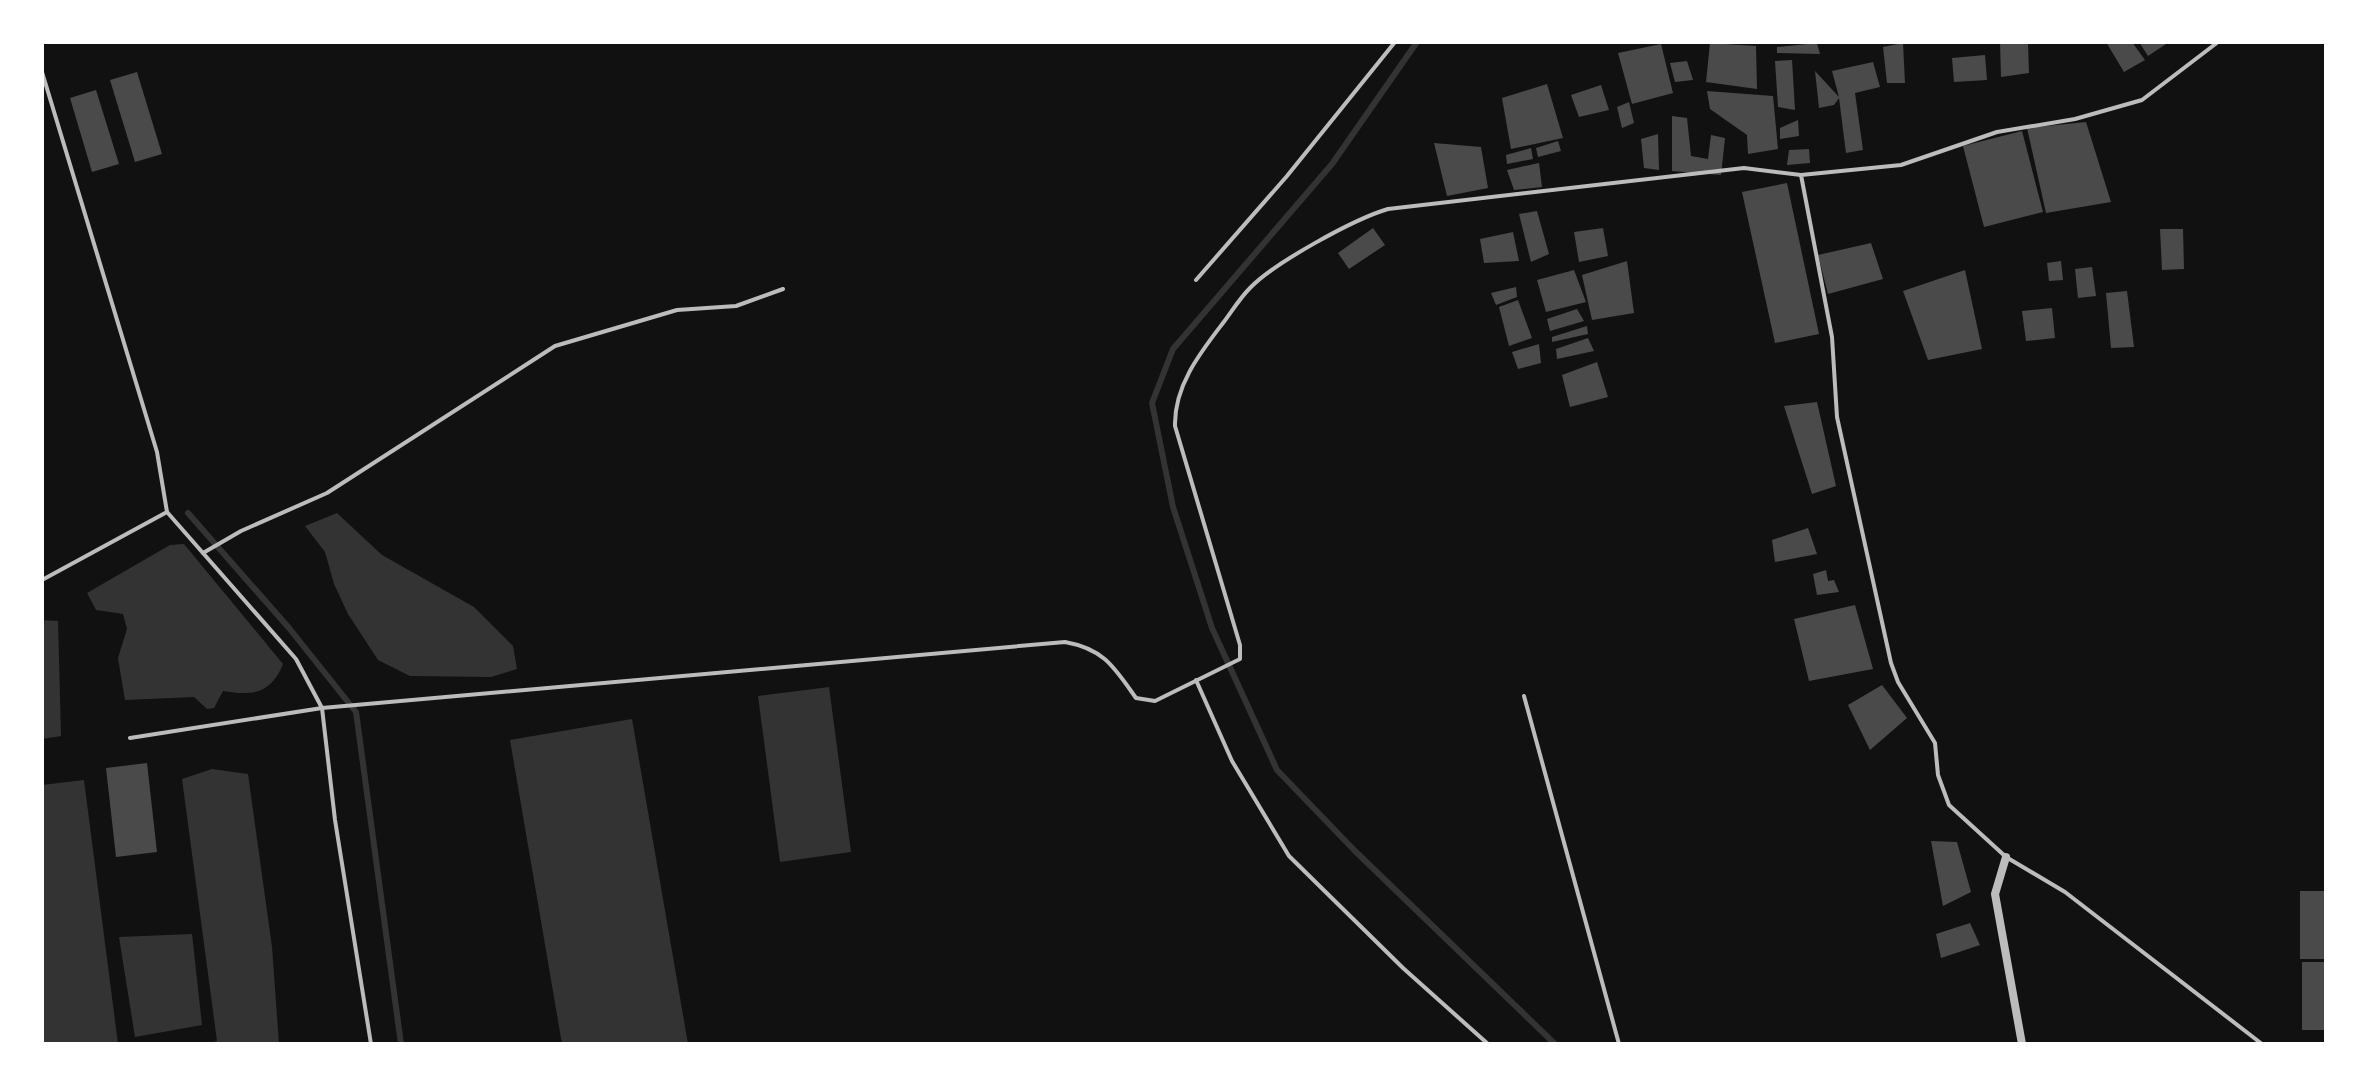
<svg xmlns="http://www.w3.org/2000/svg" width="2368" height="1086" font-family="'Fira Sans',sans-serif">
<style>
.water{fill:#333}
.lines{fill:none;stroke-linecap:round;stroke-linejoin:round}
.stream{stroke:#333;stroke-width:6}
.building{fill:#4a4a4a}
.service{stroke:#bcbcbc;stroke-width:4}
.minor{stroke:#bcbcbc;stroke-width:8}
</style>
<rect width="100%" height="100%" fill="#111"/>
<g class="water">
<polygon points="337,513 382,555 474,607 513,646 517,669 491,677 410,676 378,660 348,614 334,584 325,552 305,526"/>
<path d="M184,544L283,664C271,694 252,696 223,691L214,708L207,709L194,697L125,700L118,658L127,629L123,614L96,610L87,593L170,545Z"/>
<polygon points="42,620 58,621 61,736 42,739"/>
<polygon points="829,687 851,852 780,862 758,696"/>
<polygon points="632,719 688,1044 562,1044 510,740"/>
<polygon points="212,769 248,774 272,947 279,1044 205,1044 217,1041 182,779"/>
<polygon points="84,780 118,1044 44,1044 42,785"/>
<polygon points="192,934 202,1025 135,1037 119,937"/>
</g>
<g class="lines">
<g class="stream">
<polyline points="1417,42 1332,164 1173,349 1152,403 1173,507 1212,628 1277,770 1355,851 1555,1044"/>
<polyline points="188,513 289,628 356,712 401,1044"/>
</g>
</g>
<g class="building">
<polygon points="2000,42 2028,42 2029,73 2001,77"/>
<polygon points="2106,42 2132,42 2145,60 2124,72"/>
<polygon points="2139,42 2164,42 2166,44 2148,56"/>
<polygon points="1710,43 1756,46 1757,89 1706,82"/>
<polygon points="1817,43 1820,54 1777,53 1777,47"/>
<polygon points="1903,43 1905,83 1887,83 1883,47"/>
<polygon points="1661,44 1673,93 1632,104 1618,53"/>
<polygon points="1985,55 1987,80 1954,82 1952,58"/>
<polygon points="1792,60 1795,110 1778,107 1775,61"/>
<polygon points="1687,61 1693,80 1675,82 1670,63"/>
<polygon points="1873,62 1880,87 1855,93 1863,150 1846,153 1839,98 1834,105 1819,108 1815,71 1839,97 1832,71"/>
<polygon points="137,72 162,154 135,162 110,80"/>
<polygon points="1547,84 1563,138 1511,149 1502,98"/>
<polygon points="1601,85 1609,110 1579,117 1571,95"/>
<polygon points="96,90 119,164 92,172 70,98"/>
<polygon points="1707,91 1773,96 1778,149 1748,154 1747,135 1710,109"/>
<polygon points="1629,102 1634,123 1622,128 1617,107"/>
<polygon points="1672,116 1687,118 1691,156 1708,159 1711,135 1725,138 1721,175 1672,171"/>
<polygon points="1798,120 1799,136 1780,139 1780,128"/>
<polygon points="2086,122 2111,202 2046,213 2027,128"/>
<polygon points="2022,131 2043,212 1984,227 1963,146"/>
<polygon points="1658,134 1659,170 1644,168 1641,139"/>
<polygon points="1558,141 1561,151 1538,157 1536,148"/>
<polygon points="1434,143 1481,147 1488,188 1447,196"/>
<polygon points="1531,148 1533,159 1507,164 1506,155"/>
<polygon points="1809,149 1810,163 1787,165 1789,150"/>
<polygon points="1539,163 1542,187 1514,190 1507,170"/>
<polygon points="1787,183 1819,334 1775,343 1742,192"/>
<polygon points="1537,211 1549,254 1531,262 1519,214"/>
<polygon points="1373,228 1385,245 1349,269 1338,253"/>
<polygon points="1603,228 1608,256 1579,262 1574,232"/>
<polygon points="2160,229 2183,229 2184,269 2162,270"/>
<polygon points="1513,232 1519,261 1484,263 1480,239"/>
<polygon points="1871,243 1883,279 1828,294 1818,255"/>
<polygon points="1627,261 1634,313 1592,320 1582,275"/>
<polygon points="2061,261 2063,280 2049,281 2047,263"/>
<polygon points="2092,267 2096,296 2078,298 2075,269"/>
<polygon points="1574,270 1586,302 1546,312 1537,280"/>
<polygon points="1965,270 1982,349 1928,360 1903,291"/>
<polygon points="1516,287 1517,297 1496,305 1491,293"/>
<polygon points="2127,291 2134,347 2111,348 2106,293"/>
<polygon points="1518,300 1532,338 1509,346 1499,307"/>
<polygon points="2052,308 2055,338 2026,341 2022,311"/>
<polygon points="1577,309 1584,321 1550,331 1547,319"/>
<polygon points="1587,326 1588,334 1552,342 1552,337"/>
<polygon points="1588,338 1594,351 1557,359 1556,349"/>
<polygon points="1539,344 1541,363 1518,369 1512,352"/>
<polygon points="1597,362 1608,397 1570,407 1562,375"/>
<polygon points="1817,402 1836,486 1812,494 1784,406"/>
<polygon points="1808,528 1817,554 1775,562 1772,540"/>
<polygon points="1826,570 1828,581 1834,580 1839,592 1817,595 1813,574"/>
<polygon points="1855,605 1873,669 1809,681 1794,619"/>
<polygon points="1882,685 1907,718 1870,750 1848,705"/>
<polygon points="147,763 157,852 116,857 106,768"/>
<polygon points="1931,841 1957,842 1971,892 1943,906"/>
<rect x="2300" y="891" width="26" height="68"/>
<polygon points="1970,923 1980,945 1941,958 1936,934"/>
<rect x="2302" y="962" width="24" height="68"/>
</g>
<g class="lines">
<g class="service">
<polyline points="2218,42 2142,100 2075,119 1997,132 1901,165 1801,175 1832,337 1837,417 1891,663 1898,682 1935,743 1938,775 1949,805 2006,857 2065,892 2262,1044"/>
<polyline points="42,72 157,452 167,512 296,659 322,708 335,820 371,1044"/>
<polyline points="1196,280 1287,176 1395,42"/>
<polyline points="203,553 241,531 327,493 555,346 677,310 736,306 783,289"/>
<polyline points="42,580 167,512"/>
<polyline points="1196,680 1232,761 1289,856 1403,968 1488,1044"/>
<polyline points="1524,696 1619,1044"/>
<path d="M130,738L322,708L1065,642C1104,649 1114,667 1136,698L1155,701L1240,659V645L1175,426C1174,386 1200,353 1223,323C1232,311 1240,298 1250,288C1274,263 1354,219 1388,209L1744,168L1801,175"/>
</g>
<polyline class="minor" points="2006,857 1995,894 2022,1044"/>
</g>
<rect width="2368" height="1086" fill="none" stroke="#ffffff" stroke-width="88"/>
</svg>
